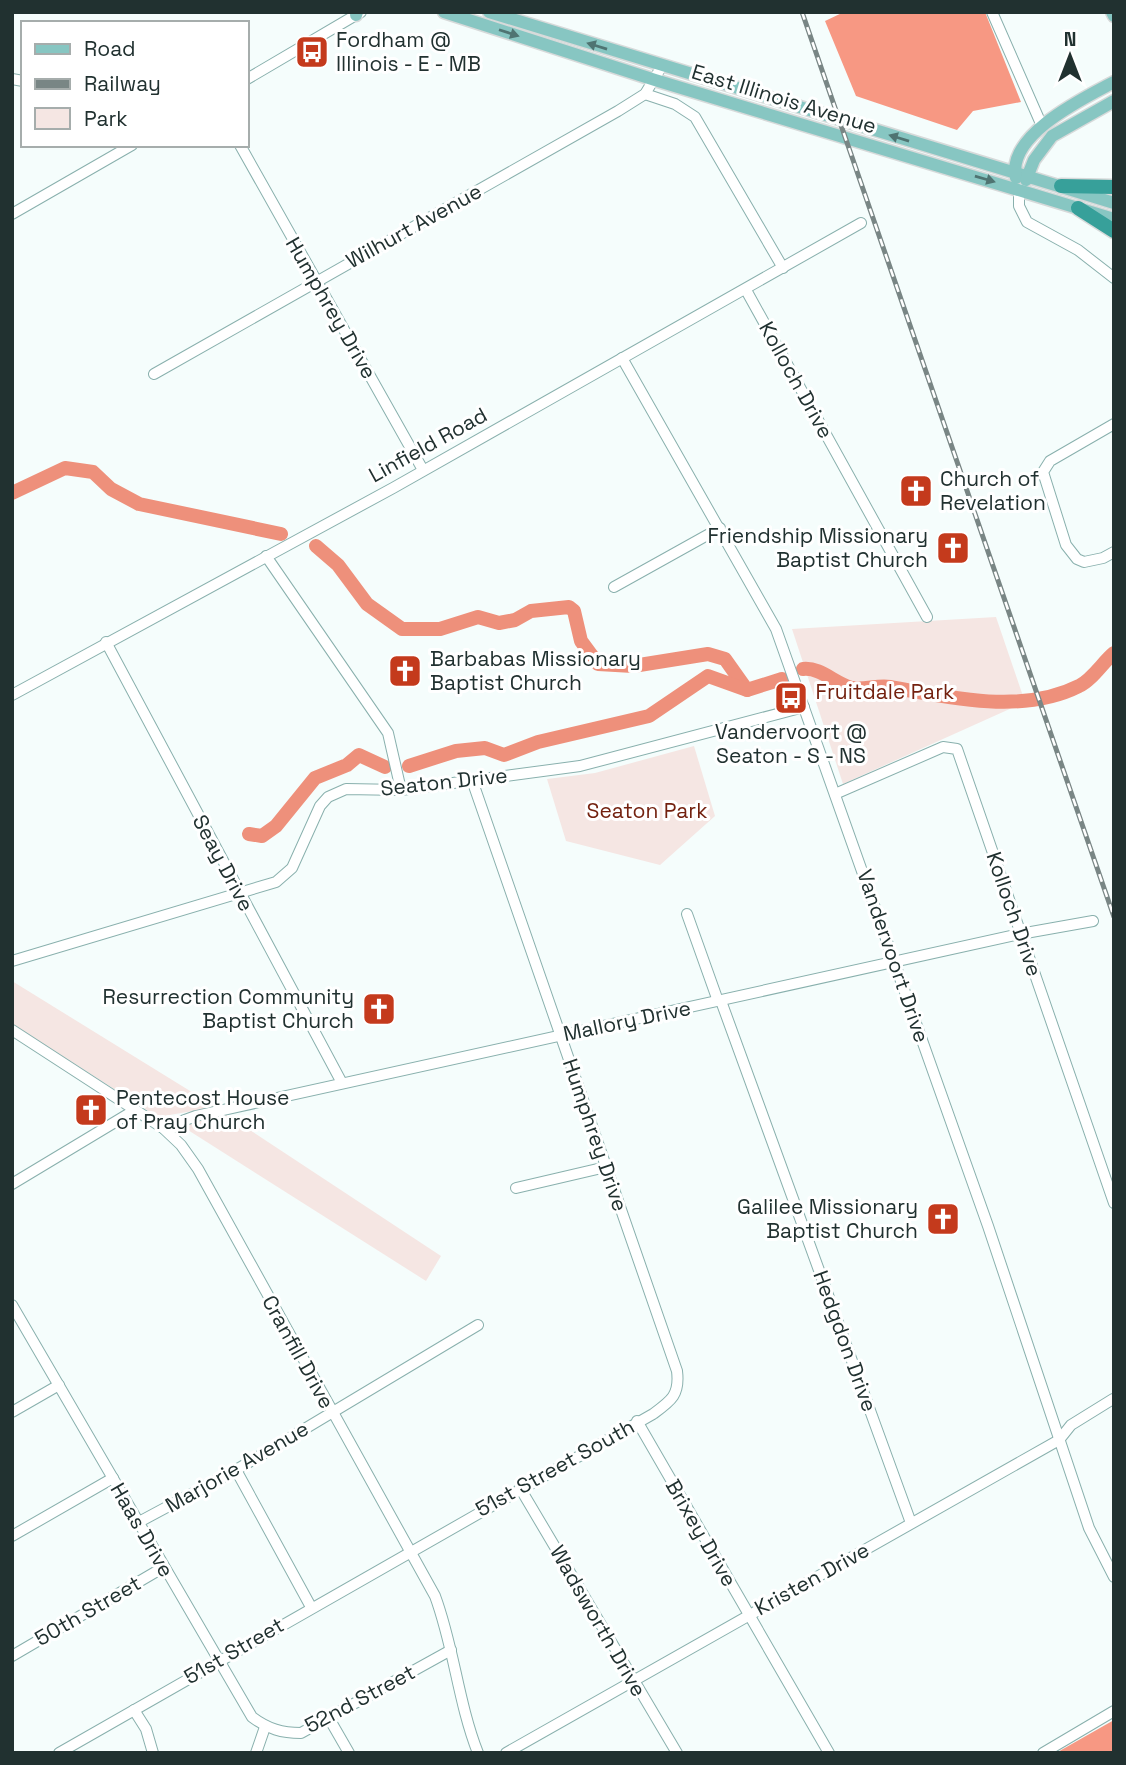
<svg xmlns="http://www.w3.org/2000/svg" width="1126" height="1765" font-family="'Space Grotesk',sans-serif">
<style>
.green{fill:#f5e6e3}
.forest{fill:#f79883}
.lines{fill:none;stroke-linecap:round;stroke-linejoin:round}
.river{stroke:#ee907b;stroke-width:14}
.minor-casing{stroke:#89b0ad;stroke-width:12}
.major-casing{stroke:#d7dada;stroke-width:15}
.highway-casing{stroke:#d7dada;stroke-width:17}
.minor{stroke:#fff;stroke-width:10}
.major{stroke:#87c6c2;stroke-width:12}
.highway{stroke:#37a09a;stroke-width:14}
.rail-casing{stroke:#798685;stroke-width:5}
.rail{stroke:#fff;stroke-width:2.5;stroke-dasharray:8;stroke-linecap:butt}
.oneway{fill:#4f7472}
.labels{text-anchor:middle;stroke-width:6;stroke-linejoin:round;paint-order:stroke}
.poi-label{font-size:21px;fill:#213130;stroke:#fff;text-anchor:start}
.street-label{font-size:21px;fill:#213130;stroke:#fff}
.park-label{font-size:21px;fill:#73210f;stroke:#fff}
</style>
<rect width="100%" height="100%" fill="#f5fdfc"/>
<g class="green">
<polygon points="996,617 1025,702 843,784 792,629"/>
<polygon points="694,746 715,816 660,865 566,841 547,779 595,773"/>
<polygon points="12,981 216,1107 158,1117 12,1024"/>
<polygon points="224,1113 441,1256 426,1281 180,1125"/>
</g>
<g class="forest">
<polygon points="844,12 985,12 1021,102 973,111 957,130 856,96 825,21"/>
<polygon points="1114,1720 1114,1753 1056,1753"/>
</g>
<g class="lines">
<g class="river">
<polyline points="12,493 65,468 93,472 111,489 139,504 281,534"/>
<polyline points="316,546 338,565 367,604 402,629 440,629 478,617 499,623 515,620 531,611 569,607 574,611 581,641 598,664 633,666 708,654 725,659 747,690 782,679"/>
<path d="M803,669C821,667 835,684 852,688C864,690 878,685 890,687C949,697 1022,715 1079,686C1092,680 1103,662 1114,653"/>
<polyline points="409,766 456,751 485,748 504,755 538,742 649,716 708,676 747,690"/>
<polyline points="249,834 262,836 276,826 315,778 347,765 359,755 385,767"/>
</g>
<defs>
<g id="minor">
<polyline points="992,12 1042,126"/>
<polyline points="12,79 23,81"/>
<polyline points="247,79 361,12"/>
<polyline points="645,94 675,104 695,117 783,268"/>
<polyline points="240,145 423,470"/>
<polyline points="1019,189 1019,206 1027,222 1078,250 1114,278"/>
<polyline points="12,214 132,145"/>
<polyline points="746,290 927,617"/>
<polyline points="622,358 776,629 988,1226 1089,1528 1114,1577"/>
<polyline points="154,374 618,111 645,94 662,66"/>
<polyline points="1114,424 1050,461 1043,472 1066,545 1077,559 1084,562 1103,558 1114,552"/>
<polyline points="266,556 388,733 401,790"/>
<polyline points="614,587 720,528"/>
<polyline points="106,642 342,1083"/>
<polyline points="12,695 393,488 861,223"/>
<polyline points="835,794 943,747 957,749 1114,1203"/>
<polyline points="687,914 718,1001"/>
<polyline points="12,961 276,882 292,868 320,806 328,797 346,789 401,790 580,766 804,707"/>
<polyline points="721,1001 911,1523"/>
<path d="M12,1030L163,1128L181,1145L198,1169L435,1596C454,1647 458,1702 478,1753"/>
<polyline points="163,1128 196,1116 1020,934 1093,921"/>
<polyline points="12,1184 135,1110"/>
<polyline points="516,1188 606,1167"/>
<path d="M12,1305L252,1717C268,1729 282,1733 301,1733L451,1650"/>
<polyline points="12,1412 59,1385"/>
<polyline points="637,1421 829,1753"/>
<polyline points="236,1470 311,1607"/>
<polyline points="520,1488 677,1753"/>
<polyline points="139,1522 236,1470 478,1325"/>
<polyline points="12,1536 113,1478"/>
<polyline points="12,1656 164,1567"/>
<polyline points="134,1710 146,1729 153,1753"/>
<polyline points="330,1720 349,1753"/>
<path d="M59,1753L653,1414C671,1401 680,1395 677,1371L472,780"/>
<polyline points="256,1753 265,1727"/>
<polyline points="506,1753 1059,1440 1071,1425 1113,1399"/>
<polyline points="1043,1753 1114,1711"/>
</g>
<g id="major">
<polyline points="444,12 655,80 1114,219"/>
<polyline points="489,12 1114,203"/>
<polyline points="1112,12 1114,16"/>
<polyline points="356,15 357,12"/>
<path d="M1016,178C1006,135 1084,98 1114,82"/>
<polyline points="1026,180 1034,160 1052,136 1114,101"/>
</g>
<g id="highway">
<polyline points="1061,186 1114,187"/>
<polyline points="1078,208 1114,231"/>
</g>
</defs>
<use href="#minor" class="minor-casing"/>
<use href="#major" class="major-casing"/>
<use href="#highway" class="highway-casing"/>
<use href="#minor" class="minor"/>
<use href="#major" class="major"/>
<use href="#highway" class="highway"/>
<defs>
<polyline id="rail" points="802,12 1114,917"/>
</defs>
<use href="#rail" class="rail-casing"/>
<use href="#rail" class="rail"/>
</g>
<defs><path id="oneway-solid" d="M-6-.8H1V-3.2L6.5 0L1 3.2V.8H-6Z" transform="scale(1.75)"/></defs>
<g class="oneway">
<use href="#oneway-solid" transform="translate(509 33) rotate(18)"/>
<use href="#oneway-solid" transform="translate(597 46) rotate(-163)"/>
<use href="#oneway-solid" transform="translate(899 138) rotate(-163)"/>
<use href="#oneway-solid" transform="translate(985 179) rotate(16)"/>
</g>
<defs>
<symbol id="bus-square" viewBox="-11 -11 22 22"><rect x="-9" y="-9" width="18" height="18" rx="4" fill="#c43a1c" stroke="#fff"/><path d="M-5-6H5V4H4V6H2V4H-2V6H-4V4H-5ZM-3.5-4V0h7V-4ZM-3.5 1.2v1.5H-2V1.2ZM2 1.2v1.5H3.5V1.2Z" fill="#fff"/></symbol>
<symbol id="church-square" viewBox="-11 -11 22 22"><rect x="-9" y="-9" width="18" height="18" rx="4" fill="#c43a1c" stroke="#fff"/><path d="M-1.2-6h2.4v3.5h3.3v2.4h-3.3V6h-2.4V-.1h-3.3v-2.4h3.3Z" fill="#fff"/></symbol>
</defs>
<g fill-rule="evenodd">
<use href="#bus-square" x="293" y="33" width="38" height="38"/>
<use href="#church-square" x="897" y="472" width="38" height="38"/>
<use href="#church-square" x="934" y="529" width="38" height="38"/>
<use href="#church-square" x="386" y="652" width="38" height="38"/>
<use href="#bus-square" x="772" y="679" width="38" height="38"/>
<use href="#church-square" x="360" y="990" width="38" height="38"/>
<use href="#church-square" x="72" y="1091" width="38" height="38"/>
<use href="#church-square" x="924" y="1200" width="38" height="38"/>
</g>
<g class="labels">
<g class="poi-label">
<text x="336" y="47">Fordham @<tspan x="336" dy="24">Illinois - E - MB</tspan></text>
<text x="940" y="486">Church of<tspan x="940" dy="24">Revelation</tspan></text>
<text x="928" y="543" text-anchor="end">Friendship Missionary<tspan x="928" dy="24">Baptist Church</tspan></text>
<text x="430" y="666">Barbabas Missionary<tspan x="430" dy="24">Baptist Church</tspan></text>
<text x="791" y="739" text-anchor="middle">Vandervoort @<tspan x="791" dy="24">Seaton - S - NS</tspan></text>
<text x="354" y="1004" text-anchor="end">Resurrection Community<tspan x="354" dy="24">Baptist Church</tspan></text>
<text x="116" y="1105">Pentecost House<tspan x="116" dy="24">of Pray Church</tspan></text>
<text x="918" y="1214" text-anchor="end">Galilee Missionary<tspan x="918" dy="24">Baptist Church</tspan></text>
</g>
<g class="street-label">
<text transform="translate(784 99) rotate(17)" y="7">East Illinois Avenue</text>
<text transform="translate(414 226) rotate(-29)" y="7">Wilhurt Avenue</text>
<text transform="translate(331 308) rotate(60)" y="7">Humphrey Drive</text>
<text transform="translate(796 380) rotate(61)" y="7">Kolloch Drive</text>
<text transform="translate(428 445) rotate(-29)" y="7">Linfield Road</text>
<text transform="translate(444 782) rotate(-6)" y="7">Seaton Drive</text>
<text transform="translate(223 863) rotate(62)" y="7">Seay Drive</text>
<text transform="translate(1014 914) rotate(71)" y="7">Kolloch Drive</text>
<text transform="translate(893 956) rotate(71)" y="7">Vandervoort Drive</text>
<text transform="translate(627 1021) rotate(-12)" y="7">Mallory Drive</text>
<text transform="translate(595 1135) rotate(71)" y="7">Humphrey Drive</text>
<text transform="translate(845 1341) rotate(70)" y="7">Hedgdon Drive</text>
<text transform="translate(298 1352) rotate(61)" y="7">Cranfill Drive</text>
<text transform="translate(237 1467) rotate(-30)" y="7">Marjorie Avenue</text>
<text transform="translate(555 1468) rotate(-29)" y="7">51st Street South</text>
<text transform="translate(142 1530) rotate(60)" y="7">Haas Drive</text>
<text transform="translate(701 1533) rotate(60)" y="7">Brixey Drive</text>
<text transform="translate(812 1579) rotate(-29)" y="7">Kristen Drive</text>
<text transform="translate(88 1611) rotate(-30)" y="7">50th Street</text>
<text transform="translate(598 1621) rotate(60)" y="7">Wadsworth Drive</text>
<text transform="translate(234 1651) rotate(-30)" y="7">51st Street</text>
<text transform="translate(360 1699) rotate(-28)" y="7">52nd Street</text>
</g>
<g class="park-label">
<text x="885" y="699">Fruitdale Park</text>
<text x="647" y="818">Seaton Park</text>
</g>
</g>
<rect width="1126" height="1765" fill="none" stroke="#213130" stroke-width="28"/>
<rect x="21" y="21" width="228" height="126" fill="#ffffff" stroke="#a6adac" stroke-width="2"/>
<rect x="35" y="44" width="35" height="10" fill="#87c6c2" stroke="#a6adac" stroke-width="2"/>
<text x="84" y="56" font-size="21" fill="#213130">Road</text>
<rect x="35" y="79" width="35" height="10" fill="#798685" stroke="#a6adac" stroke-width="2"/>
<text x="84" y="91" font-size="21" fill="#213130">Railway</text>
<rect x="35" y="108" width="35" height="21" fill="#f5e6e3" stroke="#a6adac" stroke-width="2"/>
<text x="84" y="126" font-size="21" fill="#213130">Park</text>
<g transform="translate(1070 56)" stroke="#ffffff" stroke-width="5" paint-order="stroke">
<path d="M0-5L12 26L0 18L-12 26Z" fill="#213130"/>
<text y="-10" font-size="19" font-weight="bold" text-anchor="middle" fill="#213130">N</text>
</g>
</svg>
